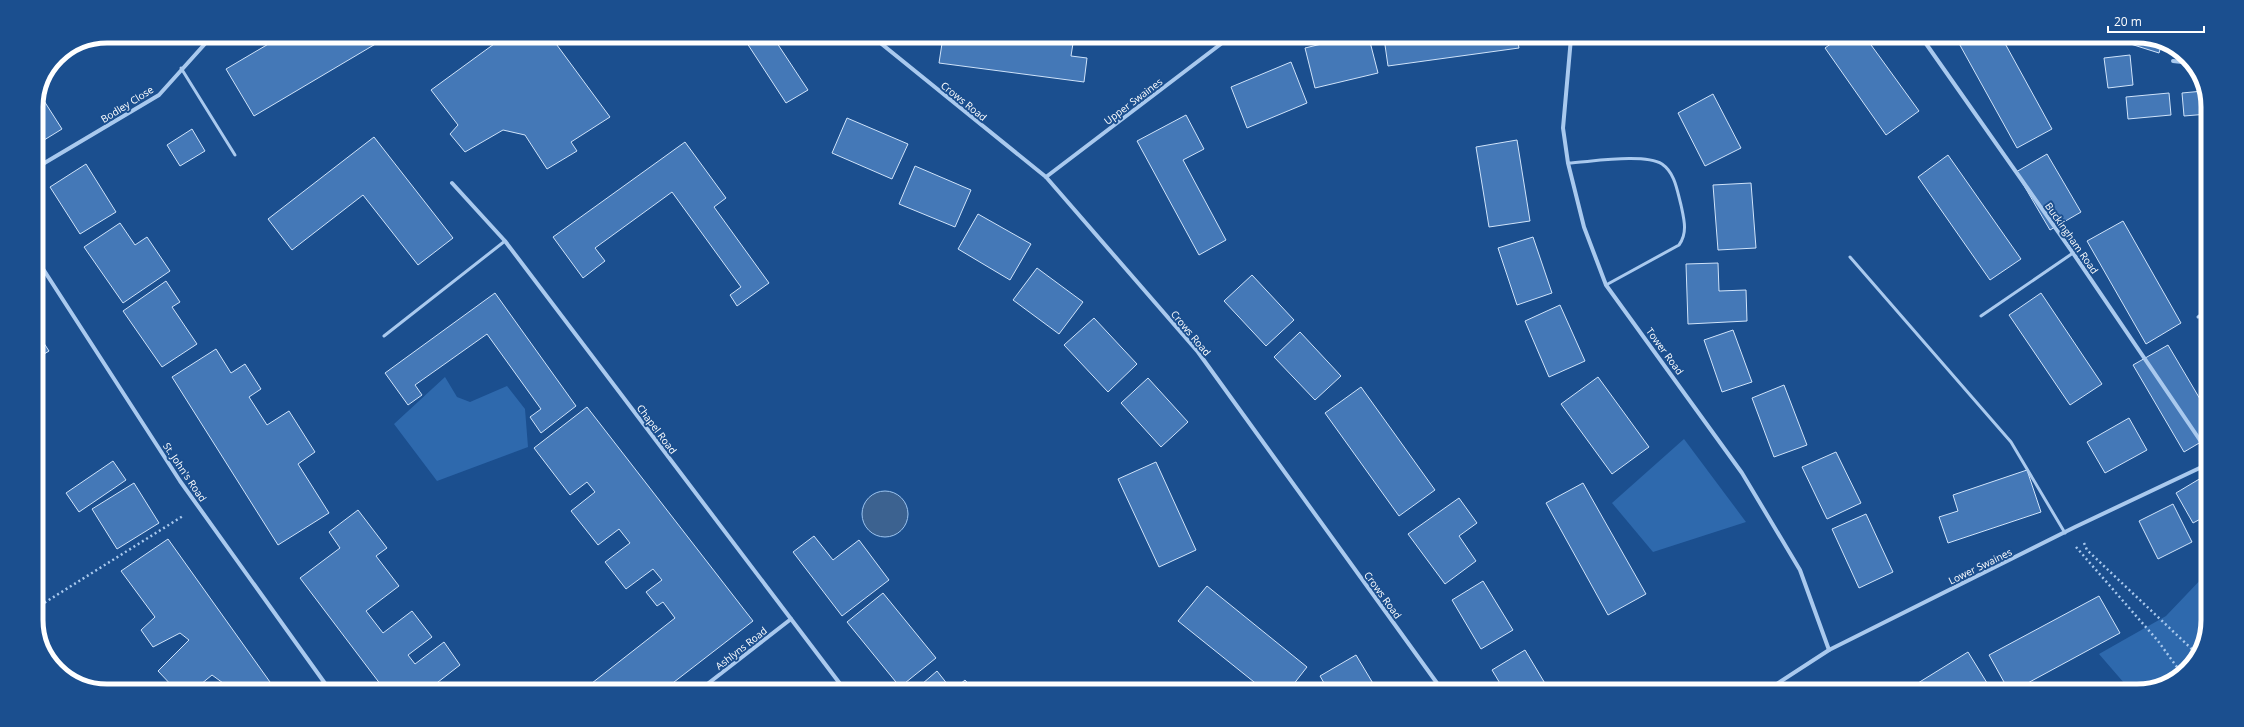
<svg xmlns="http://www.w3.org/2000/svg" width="2244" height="727" font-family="'Open Sans',sans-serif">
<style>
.green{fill:#2e69ad}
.water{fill:#3c6290;stroke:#9cc4f0}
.building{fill:#4478b7;stroke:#cfe3fa}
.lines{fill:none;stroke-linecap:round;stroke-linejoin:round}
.path{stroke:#a9c9ee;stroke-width:2.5;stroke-dasharray:2 3;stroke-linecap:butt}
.service{stroke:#a9c9ee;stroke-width:3}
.minor{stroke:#a9c9ee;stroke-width:4}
.labels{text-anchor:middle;stroke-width:4;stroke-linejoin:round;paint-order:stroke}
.street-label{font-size:10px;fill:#fff;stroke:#1b4f8f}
.rim{fill:none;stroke:#fff;stroke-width:5}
</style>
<rect width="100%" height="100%" fill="#1b4f8f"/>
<g class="green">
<polygon points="445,377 457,397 470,402 507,386 525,409 528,447 437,481 394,424"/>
<polygon points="1684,439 1746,522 1653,552 1612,503"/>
<polygon points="2206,574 2206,639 2180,676 2137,691 2131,691 2099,654 2166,616"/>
</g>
<circle class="water" cx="885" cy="514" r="23"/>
<g class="building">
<polygon points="282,36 389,36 254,116 226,69"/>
<polygon points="505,36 551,37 610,117 571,142 577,151 547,169 525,135 503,130 465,152 450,134 458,125 431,90"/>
<polygon points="743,37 773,37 808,90 786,103"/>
<polygon points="943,37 1074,37 1071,56 1087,58 1084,82 939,63"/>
<polygon points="1346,38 1369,38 1378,73 1315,88 1305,48"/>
<polygon points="1384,38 1517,38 1519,48 1388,66"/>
<polygon points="1839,38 1866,38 1919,111 1886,135 1825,48"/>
<polygon points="1956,38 2002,38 2052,129 2017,148"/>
<polygon points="2122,38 2156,38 2162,43 2159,53 2121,41"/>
<polygon points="2130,55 2133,85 2108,88 2104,58"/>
<polygon points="1291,62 1307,103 1247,128 1231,87"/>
<polygon points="2203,91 2208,102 2208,114 2184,116 2182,93"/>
<polygon points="39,93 62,129 36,145 36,107"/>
<polygon points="2169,93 2171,115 2128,119 2126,97"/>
<polygon points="1713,94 1741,148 1705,166 1678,113"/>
<polygon points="1186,115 1204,149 1183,160 1226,240 1199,255 1137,141"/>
<polygon points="847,118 908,144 892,179 832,153"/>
<polygon points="192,129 205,151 180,166 167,145"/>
<polygon points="374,137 453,238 418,265 363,195 292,250 268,219"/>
<polygon points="1517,140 1530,221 1489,227 1476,147"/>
<polygon points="685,142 726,198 714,207 769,283 737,306 730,295 741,287 672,192 595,248 605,261 583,278 553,237"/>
<polygon points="2047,154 2081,212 2050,230 2016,172"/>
<polygon points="1948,155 2021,259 1990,280 1918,177"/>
<polygon points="86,164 116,212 80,234 50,187"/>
<polygon points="915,166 971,190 955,227 899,204"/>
<polygon points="1751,183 1756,248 1718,250 1713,185"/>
<polygon points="978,214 1031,244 1010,280 958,249"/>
<polygon points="2123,221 2181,323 2146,344 2087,241"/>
<polygon points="120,223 135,245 147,237 170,271 123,303 84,247"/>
<polygon points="1533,237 1552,293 1517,305 1498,248"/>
<polygon points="1718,263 1719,291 1746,290 1747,321 1688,324 1686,264"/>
<polygon points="1037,268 1083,302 1059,334 1013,300"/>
<polygon points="1252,275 1294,320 1266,346 1224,301"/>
<polygon points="166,281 180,302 172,307 197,344 162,367 123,311"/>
<polygon points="495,293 576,406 541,433 530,417 541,409 487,334 415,385 422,395 408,405 385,373"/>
<polygon points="2041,293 2102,384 2070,405 2009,315"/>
<polygon points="1560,305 1585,361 1549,377 1525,321"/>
<polygon points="1094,318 1137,364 1108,392 1064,345"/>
<polygon points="1733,330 1752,382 1722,392 1704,340"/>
<polygon points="36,331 49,351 36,359"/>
<polygon points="1300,332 1341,376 1315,400 1274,357"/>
<polygon points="2168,345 2200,399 2207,395 2206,439 2184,452 2133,365"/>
<polygon points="216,349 231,373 245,364 261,389 249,397 267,425 289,411 315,452 298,464 329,513 278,545 172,377"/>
<polygon points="1598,377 1649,447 1612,474 1561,404"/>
<polygon points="1148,378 1188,422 1161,447 1121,403"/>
<polygon points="1784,385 1807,445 1774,457 1752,398"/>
<polygon points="1361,387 1435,490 1399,516 1325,413"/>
<polygon points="587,407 753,621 665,689 596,689 592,683 675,618 663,602 657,606 646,592 662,580 653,569 626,589 605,562 630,543 619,529 598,545 571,511 595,492 587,482 570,495 534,448"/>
<polygon points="2129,418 2147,450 2105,473 2087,442"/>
<polygon points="1836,452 1861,503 1827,519 1802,467"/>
<polygon points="113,461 126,480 79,512 66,493"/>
<polygon points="1156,462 1196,550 1159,567 1118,479"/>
<polygon points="2027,470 2041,512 1948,543 1939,517 1958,511 1953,495"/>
<polygon points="2206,475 2206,516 2193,523 2176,493"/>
<polygon points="134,483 159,523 117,549 92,509"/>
<polygon points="1583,483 1646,594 1608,615 1546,503"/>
<polygon points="1459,498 1477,523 1459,536 1476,561 1445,584 1408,534"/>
<polygon points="2173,504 2192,542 2158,559 2139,521"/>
<polygon points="358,510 387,548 376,556 399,586 366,611 383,633 412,611 432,637 408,655 415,664 444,642 460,665 429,689 384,689 300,578 340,548 329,532"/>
<polygon points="1866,514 1893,572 1859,588 1832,529"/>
<polygon points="814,536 833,560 859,540 889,580 842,616 793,552"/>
<polygon points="168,539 275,689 216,689 223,683 212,675 195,689 175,689 158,671 189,640 180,633 153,647 141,630 155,617 121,571"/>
<polygon points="1483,581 1513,630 1481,649 1452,600"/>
<polygon points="1207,586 1307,667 1289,690 1264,690 1178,621"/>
<polygon points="883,593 936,658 900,687 847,622"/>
<polygon points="2099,596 2120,633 2013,691 2009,691 1989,655"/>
<polygon points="1525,650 1549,690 1504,690 1492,670"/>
<polygon points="1968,652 1992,691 1923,691 1918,683"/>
<polygon points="1356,655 1377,690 1328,690 1320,676"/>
<polygon points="937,671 952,690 915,690"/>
<polygon points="965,680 974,690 953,690"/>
</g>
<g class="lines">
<g class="path">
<polyline points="2084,543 2087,550 2196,653"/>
<polyline points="2076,547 2158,641 2182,674"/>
<polyline points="36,608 183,516"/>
</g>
<g class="service">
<polyline points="181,68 235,155"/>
<path d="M1568,163C1590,162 1644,153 1662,164C1675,173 1677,190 1681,205C1684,219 1688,233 1679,245L1606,285"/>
<polyline points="1850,257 2011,442 2065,533"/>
<polyline points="1981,316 2073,253"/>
<polyline points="2198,317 2207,310"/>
<polyline points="384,336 505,241"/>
</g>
<g class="minor">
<polyline points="873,37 1046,177 1198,352 1442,690"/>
<polyline points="1571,38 1563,128 1568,163 1584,227 1606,285 1742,473 1800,570 1829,650"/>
<polyline points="1922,38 2073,253 2206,449"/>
<polyline points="2173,61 2191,63"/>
<polyline points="36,168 159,95 212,36"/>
<polyline points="1046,177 1230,37"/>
<polyline points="452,183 505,241 844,689"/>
<polyline points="36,258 180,481 329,689"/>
<polyline points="701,689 791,619"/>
<polyline points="1766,691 1829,650 2075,527 2206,465"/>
</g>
</g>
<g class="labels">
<g class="street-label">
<text transform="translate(964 101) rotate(39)" y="4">Crows Road</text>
<text transform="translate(1133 101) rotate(-37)" y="4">Upper Swaines</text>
<text transform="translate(127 104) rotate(-32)" y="4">Bodley Close</text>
<text transform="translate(2072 238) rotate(55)" y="4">Buckingham Road</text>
<text transform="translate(1191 333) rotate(50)" y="4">Crows Road</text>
<text transform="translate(1665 351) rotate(54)" y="4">Tower Road</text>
<text transform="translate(657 429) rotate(53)" y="4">Chapel Road</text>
<text transform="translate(185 472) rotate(56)" y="4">St. John's Road</text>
<text transform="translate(1980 566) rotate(-26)" y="4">Lower Swaines</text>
<text transform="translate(1383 595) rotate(54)" y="4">Crows Road</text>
<text transform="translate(741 648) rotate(-38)" y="4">Ashlyns Road</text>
</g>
</g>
<path d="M0 0H2244V727H0ZM107 43H2137A64 64 0 0 1 2201 107V620A64 64 0 0 1 2137 684H107A64 64 0 0 1 43 620V107A64 64 0 0 1 107 43Z" fill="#1b4f8f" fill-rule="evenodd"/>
<path class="rim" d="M107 43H2137A64 64 0 0 1 2201 107V620A64 64 0 0 1 2137 684H107A64 64 0 0 1 43 620V107A64 64 0 0 1 107 43Z"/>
<path d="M2108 26v6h96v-6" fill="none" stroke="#ffffff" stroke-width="2"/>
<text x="2114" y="26" font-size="12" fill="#ffffff" stroke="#1b4f8f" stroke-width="3" paint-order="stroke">20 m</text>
</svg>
